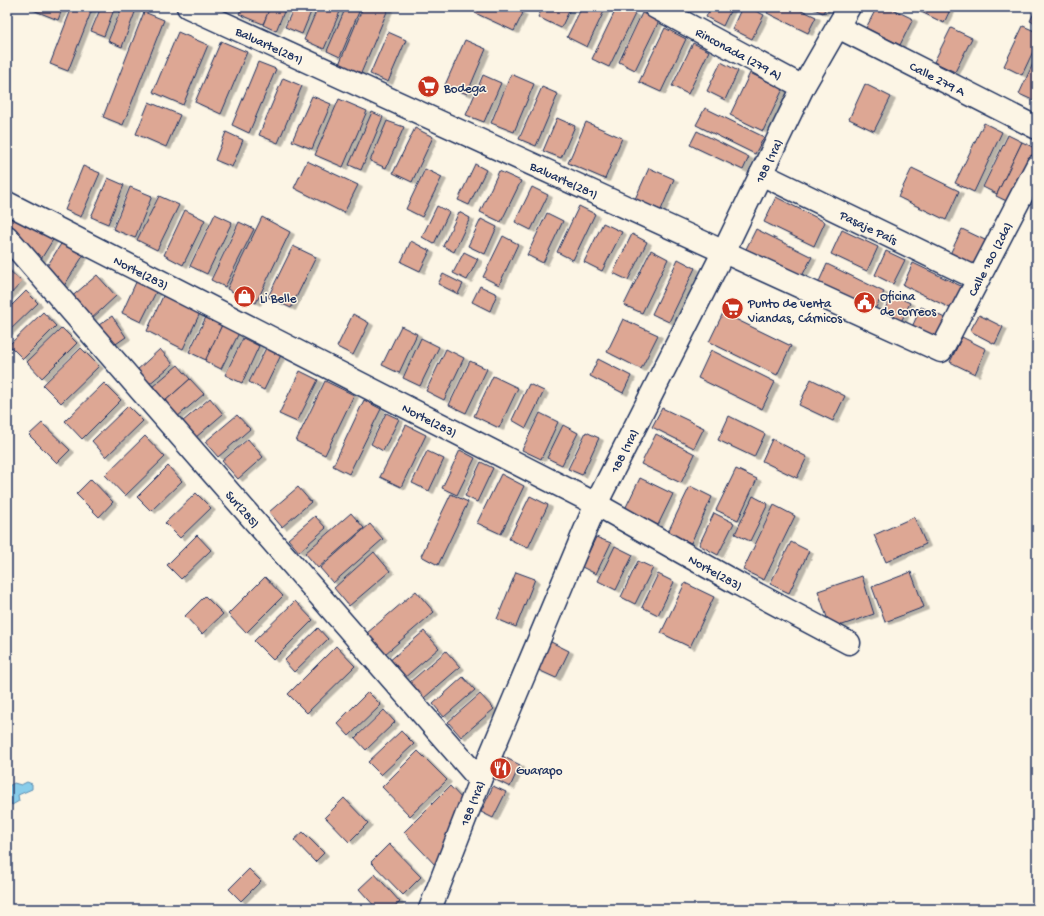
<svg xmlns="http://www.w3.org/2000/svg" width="1044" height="916" font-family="'Gochi Hand',sans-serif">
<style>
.water{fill:#89cdea;stroke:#5d8eb2}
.building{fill:#dda794;stroke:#1b2f5e;filter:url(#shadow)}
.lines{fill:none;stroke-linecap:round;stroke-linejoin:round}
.minor-casing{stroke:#1b2f5e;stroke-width:25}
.minor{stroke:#fcf5e5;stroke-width:22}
.labels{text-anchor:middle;stroke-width:3;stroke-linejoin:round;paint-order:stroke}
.street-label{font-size:13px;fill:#1b2f5e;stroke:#fcf5e5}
.poi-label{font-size:13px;fill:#1b2f5e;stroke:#fcf5e5;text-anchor:start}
</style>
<defs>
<filter id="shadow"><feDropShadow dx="4.5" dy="2.5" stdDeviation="0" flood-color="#0004"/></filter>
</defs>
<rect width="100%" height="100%" fill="#fcf5e5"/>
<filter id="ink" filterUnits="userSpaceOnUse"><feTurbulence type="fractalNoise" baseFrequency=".025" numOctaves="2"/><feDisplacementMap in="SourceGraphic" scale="8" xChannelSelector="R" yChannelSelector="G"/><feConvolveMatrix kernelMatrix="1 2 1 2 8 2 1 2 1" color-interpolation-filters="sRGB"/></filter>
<g filter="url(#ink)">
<polygon class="water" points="27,782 32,784 32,789 18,795 19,801 12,805 7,798 7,787 14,783 21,785"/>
<g class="building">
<polygon points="34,7 63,7 58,20 33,10"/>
<polygon points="72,7 93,7 68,71 50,64"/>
<polygon points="101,7 115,7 104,36 91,31"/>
<polygon points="122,7 137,7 122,47 108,41"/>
<polygon points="242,7 271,7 263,24 239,14"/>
<polygon points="270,7 286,7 276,31 263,25"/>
<polygon points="294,7 313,7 302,34 285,27"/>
<polygon points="318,7 342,7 324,49 304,40"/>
<polygon points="346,7 361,7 340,57 327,51"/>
<polygon points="363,7 389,7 359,78 337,69"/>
<polygon points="478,7 511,7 523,13 514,31 475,13"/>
<polygon points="543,7 571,7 561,28 538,17"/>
<polygon points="582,7 606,7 587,47 567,37"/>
<polygon points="617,7 621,7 635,14 609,67 592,59"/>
<polygon points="711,7 732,7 723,26 706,17"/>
<polygon points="742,7 748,7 764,15 752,39 732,29"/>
<polygon points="770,7 795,7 816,17 808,33 767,13"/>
<polygon points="810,7 826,7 823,13"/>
<polygon points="877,7 888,7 913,19 900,45 866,28"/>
<polygon points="911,7 945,7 950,10 944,23"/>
<polygon points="1037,7 1037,24 1030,21"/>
<polygon points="144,12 164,20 123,125 103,117"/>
<polygon points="642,13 659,21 635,70 619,62"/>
<polygon points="1023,26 1037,32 1037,43 1022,75 1004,66"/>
<polygon points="665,28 686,39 661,92 639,82"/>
<polygon points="951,28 972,38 955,72 934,62"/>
<polygon points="178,32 208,45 183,105 153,92"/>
<polygon points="388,32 406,40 388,82 370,74"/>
<polygon points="465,40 486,49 467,94 445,85"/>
<polygon points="221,41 247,52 221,114 195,102"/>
<polygon points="693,43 709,51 688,94 672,86"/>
<polygon points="1036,57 1037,58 1037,102 1019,94"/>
<polygon points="258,62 276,69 249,133 232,125"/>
<polygon points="721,62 738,71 725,100 707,91"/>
<polygon points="750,73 783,89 763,131 730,115"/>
<polygon points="511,74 534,84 514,132 491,123"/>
<polygon points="483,75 501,83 484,122 466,115"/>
<polygon points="283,78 302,86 278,143 259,135"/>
<polygon points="865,84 891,97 874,131 849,119"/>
<polygon points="542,87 558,94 536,146 519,139"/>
<polygon points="312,96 331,104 312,149 292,141"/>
<polygon points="339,99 367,111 343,167 315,155"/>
<polygon points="149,102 180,115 166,147 136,134"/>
<polygon points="705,108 764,137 755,154 696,125"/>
<polygon points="372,112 383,117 361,170 349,165"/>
<polygon points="557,118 575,126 561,158 543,151"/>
<polygon points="387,121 404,127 386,168 370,161"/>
<polygon points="586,122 622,138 605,179 568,163"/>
<polygon points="984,123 1002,132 974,192 955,183"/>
<polygon points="415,128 433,137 412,182 393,173"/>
<polygon points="697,131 749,157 743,170 690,145"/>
<polygon points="226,132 243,140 232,167 215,160"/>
<polygon points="1008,135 1022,142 997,194 983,187"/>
<polygon points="1022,142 1037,149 1037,153 1013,204 996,196"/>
<polygon points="307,161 358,185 344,213 294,188"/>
<polygon points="475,164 486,170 469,205 458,200"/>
<polygon points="83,166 100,173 81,217 65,210"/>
<polygon points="649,168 674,179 661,210 635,199"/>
<polygon points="912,168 959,191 946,220 898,197"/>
<polygon points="425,169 442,177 422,217 406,209"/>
<polygon points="499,171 521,181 501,222 480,212"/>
<polygon points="108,178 124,185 108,224 91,217"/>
<polygon points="130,187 152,196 135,238 113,229"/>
<polygon points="532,187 548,195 531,230 515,222"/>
<polygon points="159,196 179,205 157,250 137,240"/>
<polygon points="776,197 825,222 814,246 764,222"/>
<polygon points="437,206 449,212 434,244 422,237"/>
<polygon points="579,206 595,214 573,260 557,252"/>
<polygon points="7,210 54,238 38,264 7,228"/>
<polygon points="185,210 205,220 183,265 164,255"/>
<polygon points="459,212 470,218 454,252 443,246"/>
<polygon points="547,213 563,221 543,263 527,255"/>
<polygon points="215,214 232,222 207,274 190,266"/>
<polygon points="262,217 290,232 256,303 227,289"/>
<polygon points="481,219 497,227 485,254 468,246"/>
<polygon points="239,222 254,229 225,287 211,280"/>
<polygon points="603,223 622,232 602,271 584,262"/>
<polygon points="756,229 812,257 802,276 746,249"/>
<polygon points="962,229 987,241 975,266 950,254"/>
<polygon points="842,230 878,247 867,271 831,254"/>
<polygon points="632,234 647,242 628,280 613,273"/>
<polygon points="503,236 518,244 499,285 483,277"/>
<polygon points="64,239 85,253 62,289 46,268"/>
<polygon points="411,241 430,251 420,271 401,262"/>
<polygon points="293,246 316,257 291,308 268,297"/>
<polygon points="651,250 668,259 642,313 624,305"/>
<polygon points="886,251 905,260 893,284 875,275"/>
<polygon points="464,252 478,259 467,280 453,273"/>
<polygon points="678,259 695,268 669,322 652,314"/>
<polygon points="913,263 963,287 952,309 903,285"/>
<polygon points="827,264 884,292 872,315 816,288"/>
<polygon points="7,268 22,282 7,298"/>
<polygon points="443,274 463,284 458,294 438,284"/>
<polygon points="97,275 116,296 89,321 69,299"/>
<polygon points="137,280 157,290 141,322 122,313"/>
<polygon points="480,286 497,294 490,311 472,302"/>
<polygon points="26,291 38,303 7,333 7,310"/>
<polygon points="892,294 910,303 901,322 883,313"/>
<polygon points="163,296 200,313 183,349 147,331"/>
<polygon points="921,307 947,319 937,339 912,327"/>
<polygon points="43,312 56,326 23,359 9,345"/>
<polygon points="723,313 791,346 777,375 709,342"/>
<polygon points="353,314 369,323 353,355 337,347"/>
<polygon points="979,315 1003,327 995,344 970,331"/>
<polygon points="112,316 126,337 110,348 96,327"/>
<polygon points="206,317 222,325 206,360 189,352"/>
<polygon points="623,319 658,335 641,369 607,352"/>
<polygon points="222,325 239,333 221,369 205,361"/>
<polygon points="401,326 417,334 399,373 382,365"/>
<polygon points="62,328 77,343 42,378 27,362"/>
<polygon points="962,337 986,349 975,374 950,362"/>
<polygon points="243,338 259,346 242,383 225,375"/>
<polygon points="421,338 439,347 420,386 403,378"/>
<polygon points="81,348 99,366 61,403 43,385"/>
<polygon points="266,348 281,355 264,390 249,382"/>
<polygon points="160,349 173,364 148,385 136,371"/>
<polygon points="446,349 464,358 444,400 426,391"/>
<polygon points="711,350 775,382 762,409 698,378"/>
<polygon points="598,359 631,376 623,393 590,376"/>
<polygon points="470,361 487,369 466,413 449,405"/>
<polygon points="178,365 190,379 165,401 152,387"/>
<polygon points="300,371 318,380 297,422 279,414"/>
<polygon points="493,376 518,388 499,428 474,416"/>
<polygon points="190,379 204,394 177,417 164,402"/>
<polygon points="811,379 845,396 833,421 799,405"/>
<polygon points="325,381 354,395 325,455 296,441"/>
<polygon points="104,383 121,400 82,439 65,421"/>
<polygon points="529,384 544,391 526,428 512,420"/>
<polygon points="210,398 223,414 195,438 182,422"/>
<polygon points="364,400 381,409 349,474 333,466"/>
<polygon points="128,406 143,421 106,457 92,441"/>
<polygon points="662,408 704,428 694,448 652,427"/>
<polygon points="386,413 399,419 383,451 371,444"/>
<polygon points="540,413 558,422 541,459 522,450"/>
<polygon points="237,415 250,429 218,457 205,442"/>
<polygon points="729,416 765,434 754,457 718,440"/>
<polygon points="42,423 70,450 57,463 29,435"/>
<polygon points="406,425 426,435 401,487 380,477"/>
<polygon points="563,425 578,433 562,465 547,458"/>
<polygon points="586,432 599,438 582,475 568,469"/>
<polygon points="656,434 695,454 681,483 641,464"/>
<polygon points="145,436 165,457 125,496 105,475"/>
<polygon points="248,439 263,457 238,479 222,461"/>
<polygon points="772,439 807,457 797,478 762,461"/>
<polygon points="460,450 475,458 457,495 442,488"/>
<polygon points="427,451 444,459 429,491 412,483"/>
<polygon points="481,462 493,468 477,502 465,496"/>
<polygon points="168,466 182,481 151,511 137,497"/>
<polygon points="736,469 757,479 738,520 716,510"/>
<polygon points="501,474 524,486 501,534 477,523"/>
<polygon points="640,478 673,494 658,525 625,509"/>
<polygon points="91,479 113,502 99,517 76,494"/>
<polygon points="690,486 712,497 691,543 668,532"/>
<polygon points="298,487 311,502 282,527 269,512"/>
<polygon points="196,493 211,508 180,538 165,523"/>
<polygon points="451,494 468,502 438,565 421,556"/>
<polygon points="530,496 548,505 528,548 509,539"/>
<polygon points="753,496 768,504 750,541 735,534"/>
<polygon points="774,505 795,516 764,580 743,570"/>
<polygon points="351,513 364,528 318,568 305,553"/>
<polygon points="714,513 734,523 718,555 699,545"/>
<polygon points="315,516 326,528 299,552 288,539"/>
<polygon points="914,517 926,544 886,562 874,535"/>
<polygon points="370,524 383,539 333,583 320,568"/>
<polygon points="197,535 211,550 181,579 167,565"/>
<polygon points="596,537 611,543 596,574 582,567"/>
<polygon points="791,542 809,551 789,593 770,584"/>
<polygon points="615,546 633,555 616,590 598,581"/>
<polygon points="374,552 390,571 349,606 334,588"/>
<polygon points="638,561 653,568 635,604 621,597"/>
<polygon points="516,572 535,579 516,627 497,619"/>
<polygon points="911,572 924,607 885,622 872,587"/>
<polygon points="658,574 674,582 658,615 642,607"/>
<polygon points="862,576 874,614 831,629 818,591"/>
<polygon points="265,577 283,596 246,633 228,614"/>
<polygon points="685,583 714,597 690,647 661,633"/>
<polygon points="416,591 434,612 385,654 367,633"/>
<polygon points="205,596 223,614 202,634 185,616"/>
<polygon points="295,601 313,620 273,660 254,641"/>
<polygon points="318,628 328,639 294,672 284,661"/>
<polygon points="424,631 439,648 403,679 388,662"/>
<polygon points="547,640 569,651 556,678 534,668"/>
<polygon points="336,646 355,666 307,713 288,694"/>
<polygon points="446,651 460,667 424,698 410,682"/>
<polygon points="463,677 475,690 444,717 433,704"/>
<polygon points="368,692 381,705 349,736 337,723"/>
<polygon points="480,694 494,709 461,737 448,722"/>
<polygon points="384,710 395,722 366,750 355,738"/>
<polygon points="401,731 414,744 381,775 368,762"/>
<polygon points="418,751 447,780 410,816 382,787"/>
<polygon points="502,756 520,765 510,787 492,778"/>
<polygon points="450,786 464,801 437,867 404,832"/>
<polygon points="493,786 506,792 493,818 481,812"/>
<polygon points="344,798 368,823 349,842 325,817"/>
<polygon points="303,832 324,853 315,862 294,840"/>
<polygon points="389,844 421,877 403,895 371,862"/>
<polygon points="249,869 261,881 241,901 229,889"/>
<polygon points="375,874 400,902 392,909 377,909 359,889"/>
</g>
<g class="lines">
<defs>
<g id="minor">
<path id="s1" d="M188,7L941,351L1037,166"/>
<path id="s2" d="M655,7L803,87"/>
<path id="s3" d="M838,27L1037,128"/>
<path id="s4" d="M761,174L978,279"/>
<path id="s5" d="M7,203L596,504L740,585L849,643"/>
<path id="s6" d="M7,237L480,780"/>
<path id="s7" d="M430,909L480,780L596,504L724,251L803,87L849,7"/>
</g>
</defs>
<use href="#minor" class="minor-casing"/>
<use href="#minor" class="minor"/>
</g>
</g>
<defs>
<symbol id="supermarket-disc" viewBox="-11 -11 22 22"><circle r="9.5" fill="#c8321e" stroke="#fcf5e5"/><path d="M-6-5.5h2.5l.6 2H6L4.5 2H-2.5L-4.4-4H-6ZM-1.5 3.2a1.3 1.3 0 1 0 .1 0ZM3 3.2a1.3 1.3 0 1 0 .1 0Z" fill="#fff"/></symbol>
<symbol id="shop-disc" viewBox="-11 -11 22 22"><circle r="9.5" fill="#c8321e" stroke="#fcf5e5"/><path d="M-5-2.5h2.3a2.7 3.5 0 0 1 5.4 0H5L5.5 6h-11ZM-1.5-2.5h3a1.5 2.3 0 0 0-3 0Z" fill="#fff"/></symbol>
<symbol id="civic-disc" viewBox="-11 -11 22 22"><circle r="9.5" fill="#c8321e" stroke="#fcf5e5"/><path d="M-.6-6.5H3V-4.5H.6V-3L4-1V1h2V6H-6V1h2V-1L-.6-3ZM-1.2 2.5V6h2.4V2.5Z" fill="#fff"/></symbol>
<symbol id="restaurant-disc" viewBox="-11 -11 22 22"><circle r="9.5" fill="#c8321e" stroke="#fcf5e5"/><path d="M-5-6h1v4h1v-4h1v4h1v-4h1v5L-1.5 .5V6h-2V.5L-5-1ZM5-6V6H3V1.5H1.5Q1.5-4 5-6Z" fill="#fff"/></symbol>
</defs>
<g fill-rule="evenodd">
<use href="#supermarket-disc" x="416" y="74" width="25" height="25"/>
<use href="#shop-disc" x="232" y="284" width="25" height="25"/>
<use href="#civic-disc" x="852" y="290" width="25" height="25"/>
<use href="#supermarket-disc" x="720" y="296" width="25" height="25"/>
<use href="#restaurant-disc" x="488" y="756" width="25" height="25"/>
</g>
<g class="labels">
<g class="street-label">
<text dy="5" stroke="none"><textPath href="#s1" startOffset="90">Baluarte(281)</textPath></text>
<text dy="5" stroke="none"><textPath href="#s2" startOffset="96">Rinconada (279 A)</textPath></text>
<text dy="5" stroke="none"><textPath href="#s3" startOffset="112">Calle 279 A</textPath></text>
<text dy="5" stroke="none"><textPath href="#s7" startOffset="822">188 (1ra)</textPath></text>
<text dy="5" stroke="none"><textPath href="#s1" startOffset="414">Baluarte(281)</textPath></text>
<text dy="5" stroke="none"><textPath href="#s4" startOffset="120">Pasaje País</textPath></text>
<text dy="5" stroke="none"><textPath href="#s1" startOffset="932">Calle 180 (2da)</textPath></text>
<text dy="5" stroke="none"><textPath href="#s5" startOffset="151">Norte(283)</textPath></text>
<text dy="5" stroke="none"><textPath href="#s5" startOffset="475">Norte(283)</textPath></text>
<text dy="5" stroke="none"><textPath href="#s7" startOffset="498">188 (1ra)</textPath></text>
<text dy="5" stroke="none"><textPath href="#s6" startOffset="360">Sur(285)</textPath></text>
<text dy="5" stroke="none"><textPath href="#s5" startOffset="799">Norte(283)</textPath></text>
<text dy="5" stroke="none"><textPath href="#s7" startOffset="114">188 (1ra)</textPath></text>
</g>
<g class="poi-label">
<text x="444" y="92">Bodega</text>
<text x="880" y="300">Oficina<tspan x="880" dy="15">de correos</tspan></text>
<text x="260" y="302">Li Belle</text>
<text x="748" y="307">Punto de venta<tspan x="748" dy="15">Viandas, Cárnicos</tspan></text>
<text x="516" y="774">Guarapo</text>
</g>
</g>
<rect width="1044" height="916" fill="none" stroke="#fcf5e5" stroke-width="24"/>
<rect x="12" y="12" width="1020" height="892" fill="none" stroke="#1b2f5e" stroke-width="1.5" filter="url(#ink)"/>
</svg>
